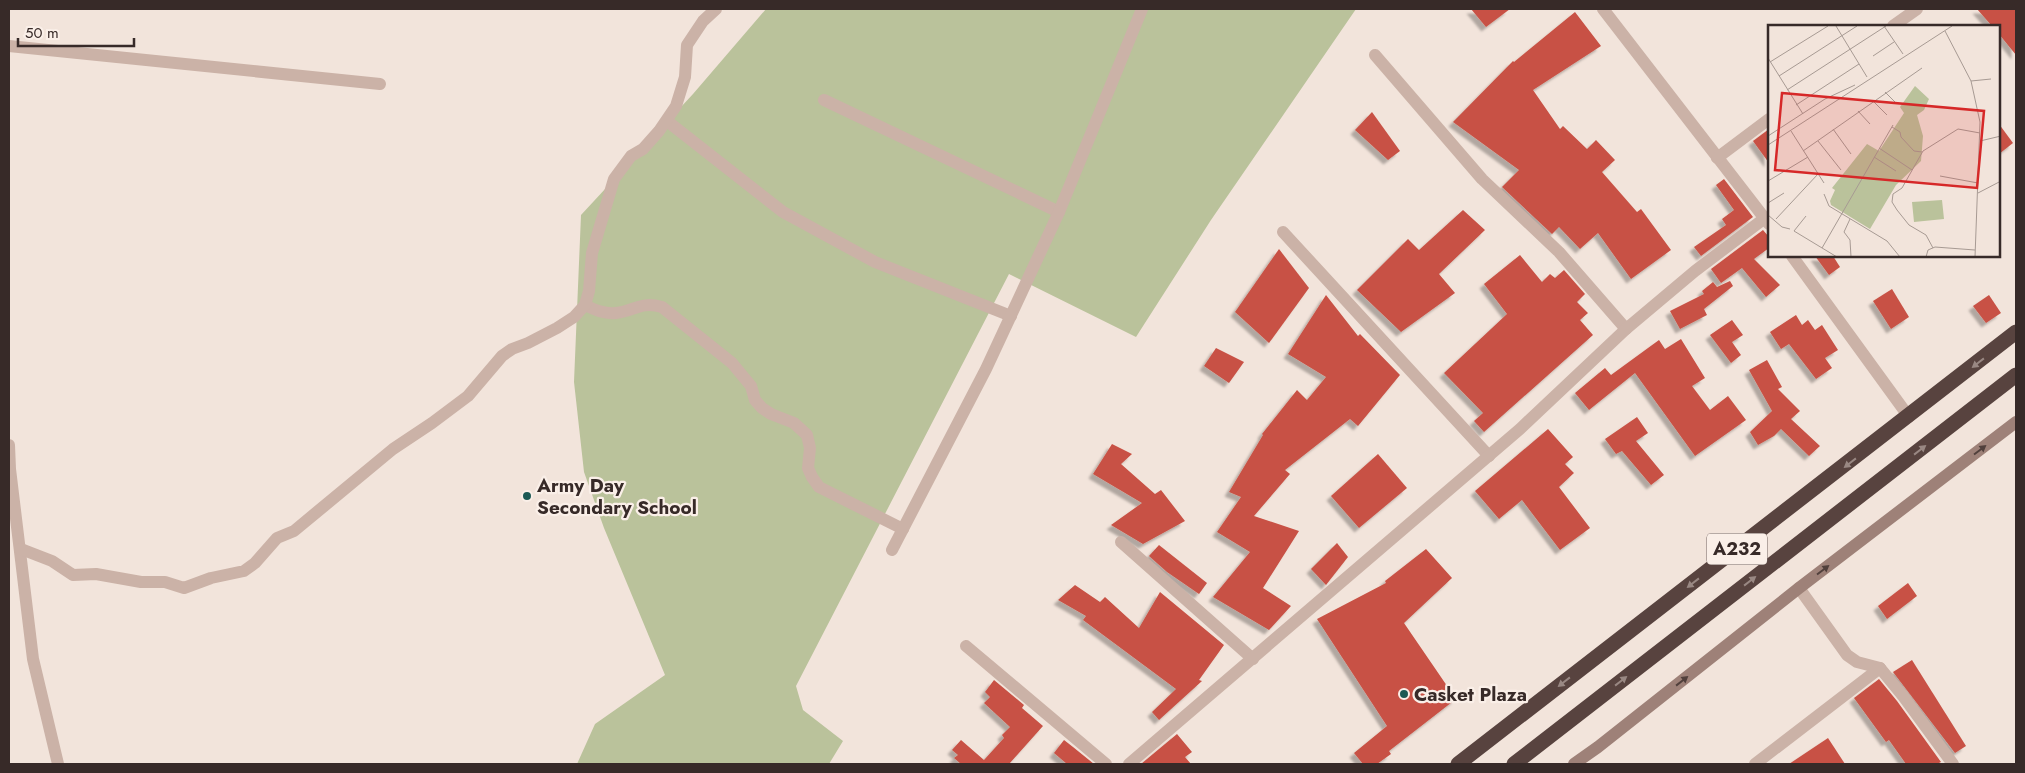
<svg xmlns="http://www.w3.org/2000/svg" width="2025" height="773" font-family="Jost,sans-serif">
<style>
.green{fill:#bac29b}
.building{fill:#c85144;filter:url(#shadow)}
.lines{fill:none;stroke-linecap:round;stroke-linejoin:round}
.street{stroke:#cbb2a7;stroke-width:12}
.secondary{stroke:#9e8178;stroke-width:12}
.highway{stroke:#58433f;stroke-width:15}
.oneway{fill:#998883}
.oneway2{fill:#51403c}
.poi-dot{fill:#1c5954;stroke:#faefe8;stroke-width:2}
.labels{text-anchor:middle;stroke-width:4.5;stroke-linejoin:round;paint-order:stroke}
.shield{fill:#faefe8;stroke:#726562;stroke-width:1}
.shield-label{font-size:18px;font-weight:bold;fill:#372a28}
.poi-label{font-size:19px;font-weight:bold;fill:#372a28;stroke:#faefe8;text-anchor:start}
.inset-road{fill:none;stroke:#a79a93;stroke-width:1}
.view{fill:#d62828;fill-opacity:0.15;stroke:#d62828;stroke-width:2.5}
.inset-edge{fill:none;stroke:#372a28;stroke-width:2.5}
</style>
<defs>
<filter id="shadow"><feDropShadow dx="-4.5" dy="4.5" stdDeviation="1" flood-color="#0004"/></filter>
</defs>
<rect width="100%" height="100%" fill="#f2e4db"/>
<polygon class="green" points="766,9 1356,9 1211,220 1136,337 1009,274 796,686 803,710 843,741 829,764 577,764 595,724 665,675 604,528 584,472 574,382 581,215 693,94"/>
<g class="building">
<polygon points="1471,9 1510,9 1486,27"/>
<polygon points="1977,9 2016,9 2016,55 1999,34 1999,26 1992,26"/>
<polygon points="1575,12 1601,46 1533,90 1560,129 1563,126 1587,149 1596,140 1615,160 1602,172 1637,212 1641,209 1671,250 1631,279 1598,233 1580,249 1559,227 1552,234 1502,187 1519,170 1453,122 1513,61 1514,62"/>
<polygon points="1372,112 1400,151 1388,160 1355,130"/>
<polygon points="1999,124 2013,143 1999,154"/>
<polygon points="1769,129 1769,163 1753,141"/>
<polygon points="1724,179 1753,217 1701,256 1694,247 1726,225 1722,219 1734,210 1716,185"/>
<polygon points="1463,210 1485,230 1439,274 1455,293 1401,332 1357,290 1408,239 1419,250"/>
<polygon points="1763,230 1769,237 1769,248 1754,259 1780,285 1766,297 1742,268 1721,283 1711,269"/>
<polygon points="1279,249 1309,288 1269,343 1235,312"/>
<polygon points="1520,255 1542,282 1550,274 1555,278 1564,270 1585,294 1577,302 1588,313 1580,320 1593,335 1484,432 1474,421 1483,413 1444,373 1507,314 1484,284"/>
<polygon points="1815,256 1833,256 1840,267 1829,275"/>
<polygon points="1730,281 1733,286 1704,309 1707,315 1680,329 1670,311 1704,294 1702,291 1713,282 1717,287"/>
<polygon points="1892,289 1909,317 1891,329 1873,301"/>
<polygon points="1326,295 1358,336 1360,334 1400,375 1358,426 1350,419 1285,470 1290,474 1254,516 1299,531 1263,588 1291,606 1269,630 1213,597 1250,552 1217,532 1241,497 1229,492 1263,435 1262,434 1297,390 1307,400 1326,377 1288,354"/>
<polygon points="1989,295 2001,313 1986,323 1973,306"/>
<polygon points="1796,315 1802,325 1808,320 1815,330 1822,325 1838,350 1825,358 1832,368 1816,379 1789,344 1781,349 1770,332"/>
<polygon points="1732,320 1743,335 1732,342 1741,355 1731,363 1710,335"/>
<polygon points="1681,339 1705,378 1692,386 1710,410 1728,396 1746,420 1695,456 1635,373 1589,410 1575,393 1605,368 1611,375 1659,340 1665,349"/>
<polygon points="1216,348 1244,362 1229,383 1204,366"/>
<polygon points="1767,360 1782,387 1778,389 1800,411 1791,419 1820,446 1809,456 1781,429 1774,436 1758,445 1750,432 1772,411 1749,370"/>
<polygon points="1637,417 1648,433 1636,441 1664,475 1651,485 1622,451 1616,454 1605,439"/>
<polygon points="1548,429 1573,457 1565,464 1574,473 1559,487 1590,528 1560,550 1522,500 1499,519 1475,491"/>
<polygon points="1112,444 1132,454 1121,464 1155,494 1161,490 1185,521 1143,544 1111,525 1142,503 1093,474"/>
<polygon points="1378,454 1407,488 1359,528 1331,496"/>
<polygon points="1337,543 1348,557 1326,585 1311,569"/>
<polygon points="1159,545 1207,583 1199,594 1167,572 1149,556"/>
<polygon points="1426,549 1452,578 1404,623 1456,699 1389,751 1391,754 1377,764 1363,764 1354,753 1387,726 1317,619 1386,583 1385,581"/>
<polygon points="1908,583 1917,596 1887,619 1878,606"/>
<polygon points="1075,585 1100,602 1105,597 1139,628 1160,592 1224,645 1199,680 1202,681 1159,720 1152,712 1176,689 1083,620 1086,616 1058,600"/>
<polygon points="1912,660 1966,746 1955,753 1893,672"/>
<polygon points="1879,679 1897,701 1941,762 1937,764 1906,764 1889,740 1886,742 1854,698"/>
<polygon points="994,680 1024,705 1022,708 1043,726 1009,764 961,764 954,758 958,755 952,750 961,740 984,760 1004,738 1002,735 1010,727 984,703 990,697 985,692"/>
<polygon points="1177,734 1192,752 1185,757 1191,764 1141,764"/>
<polygon points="1828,738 1845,764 1789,764"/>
<polygon points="1064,740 1073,747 1094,764 1067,764 1054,753"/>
</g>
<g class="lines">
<g class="street">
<polyline points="1603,9 1769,224"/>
<polyline points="1893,26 1917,9"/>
<polyline points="9,46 380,84"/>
<polyline points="1375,55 1482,179 1559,252 1626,329"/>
<polyline points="824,100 1059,212"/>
<polyline points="667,121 783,212 875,262 1011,316"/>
<polyline points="1717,158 1769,119"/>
<polyline points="1283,232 1489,456"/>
<polyline points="1792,256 1909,417"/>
<path d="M585,305C595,310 604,314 616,313C635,311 640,301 662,307L732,363L751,386L755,400L762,408L771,414L794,423L807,435L810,448L808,468L812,477L819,487L903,529"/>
<polyline points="9,445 10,469 33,659 58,764"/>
<polyline points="1121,542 1253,659"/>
<polyline points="21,549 52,561 73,575 96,574 141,582 165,582 184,588 211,578 244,571 255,563 277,538 294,531 393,449 432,423 468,396 502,356 512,349 528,343 557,328 574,317 585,305 589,291 592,253 614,179 631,156 643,149 659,131 676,106 685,77 687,45 703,21 716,9"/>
<polyline points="892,550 986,369 1059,212 1142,9"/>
<polyline points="1799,588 1847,655 1857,662 1880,668 1903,696 1953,764"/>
<polyline points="966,646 1106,764"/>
<polyline points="1129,764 1520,429 1626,329 1695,271 1765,218"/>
<polyline points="1755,764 1880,668"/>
</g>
<polyline class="secondary" points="1574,764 1598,747 1799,588 2016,422"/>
<g class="highway">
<polyline points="1458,764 2016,332"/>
<polyline points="1514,764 2016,375"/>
</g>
</g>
<defs><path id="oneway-solid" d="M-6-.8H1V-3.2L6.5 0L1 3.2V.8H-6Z" transform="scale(1.25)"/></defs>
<g class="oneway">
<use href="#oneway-solid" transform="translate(1978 363) rotate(142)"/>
<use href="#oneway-solid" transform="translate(1920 450) rotate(-38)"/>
<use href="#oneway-solid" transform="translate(1850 463) rotate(142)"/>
<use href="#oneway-solid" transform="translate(1750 581) rotate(-38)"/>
<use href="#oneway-solid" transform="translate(1693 583) rotate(142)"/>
<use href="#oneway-solid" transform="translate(1621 681) rotate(-38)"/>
<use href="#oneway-solid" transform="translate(1564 682) rotate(142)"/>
</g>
<g class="oneway2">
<use href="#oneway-solid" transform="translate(1980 450) rotate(-37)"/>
<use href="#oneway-solid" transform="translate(1823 570) rotate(-37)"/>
<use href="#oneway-solid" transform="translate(1682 681) rotate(-38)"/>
</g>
<g class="poi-dot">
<circle cx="527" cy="496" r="5"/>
<circle cx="1404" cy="694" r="5"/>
</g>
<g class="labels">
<rect class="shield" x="1707" y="533.5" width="60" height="31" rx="4"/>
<g class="shield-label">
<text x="1737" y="555">A232</text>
</g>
<g class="poi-label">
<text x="537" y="492">Army Day<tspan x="537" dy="22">Secondary School</tspan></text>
<text x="1414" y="701">Casket Plaza</text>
</g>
</g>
<g transform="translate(1768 25)">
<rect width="232" height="232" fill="#f2e4db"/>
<path d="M147,61L161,74L156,85L149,90L155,111L153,136L128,160L102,204L63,180L62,176L67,165L64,163L99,119L111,126L136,88L132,82ZM174,175L176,194L146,197L144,177Z" fill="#bac29b"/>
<path class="inset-road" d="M68,1L99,52M116,1L135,29M177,6L203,56L212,97L207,232M105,31L126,17M0,33L35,89M2,37L60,1M11,51L89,1M203,56L223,54M19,65L118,1M117,67L129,79M105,76L119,90M28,80L91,39M90,86L102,99M124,102L132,107L133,112L146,126L154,127M65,104L83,129M23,106L56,158M0,111L57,74L87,60M50,116L73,145M212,116L233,111M0,120L184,1M111,123L144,145M35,126L154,43M106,132L128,146M172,151L210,158M0,156L40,132M210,168L233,156M56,169L61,181L119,216L132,232M0,178L16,168M0,190L14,202L22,204M38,191L26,206L69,232M8,194L50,149M82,194L76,207L82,215L83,232M54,223L125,100M165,223L158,210L141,200L129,185L124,177L125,169L134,163L155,126L190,104L212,108M158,232L160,225L167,222L207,225"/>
<path class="view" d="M14,68L216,86L209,163L7,145Z"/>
<rect width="232" height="232" class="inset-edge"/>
</g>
<rect width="2025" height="773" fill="none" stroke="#372a28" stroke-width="20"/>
<path d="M18 38v8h116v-8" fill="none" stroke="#372a28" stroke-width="2.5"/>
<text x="25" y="38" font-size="15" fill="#372a28" stroke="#faefe8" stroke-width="4" paint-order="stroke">50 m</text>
</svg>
